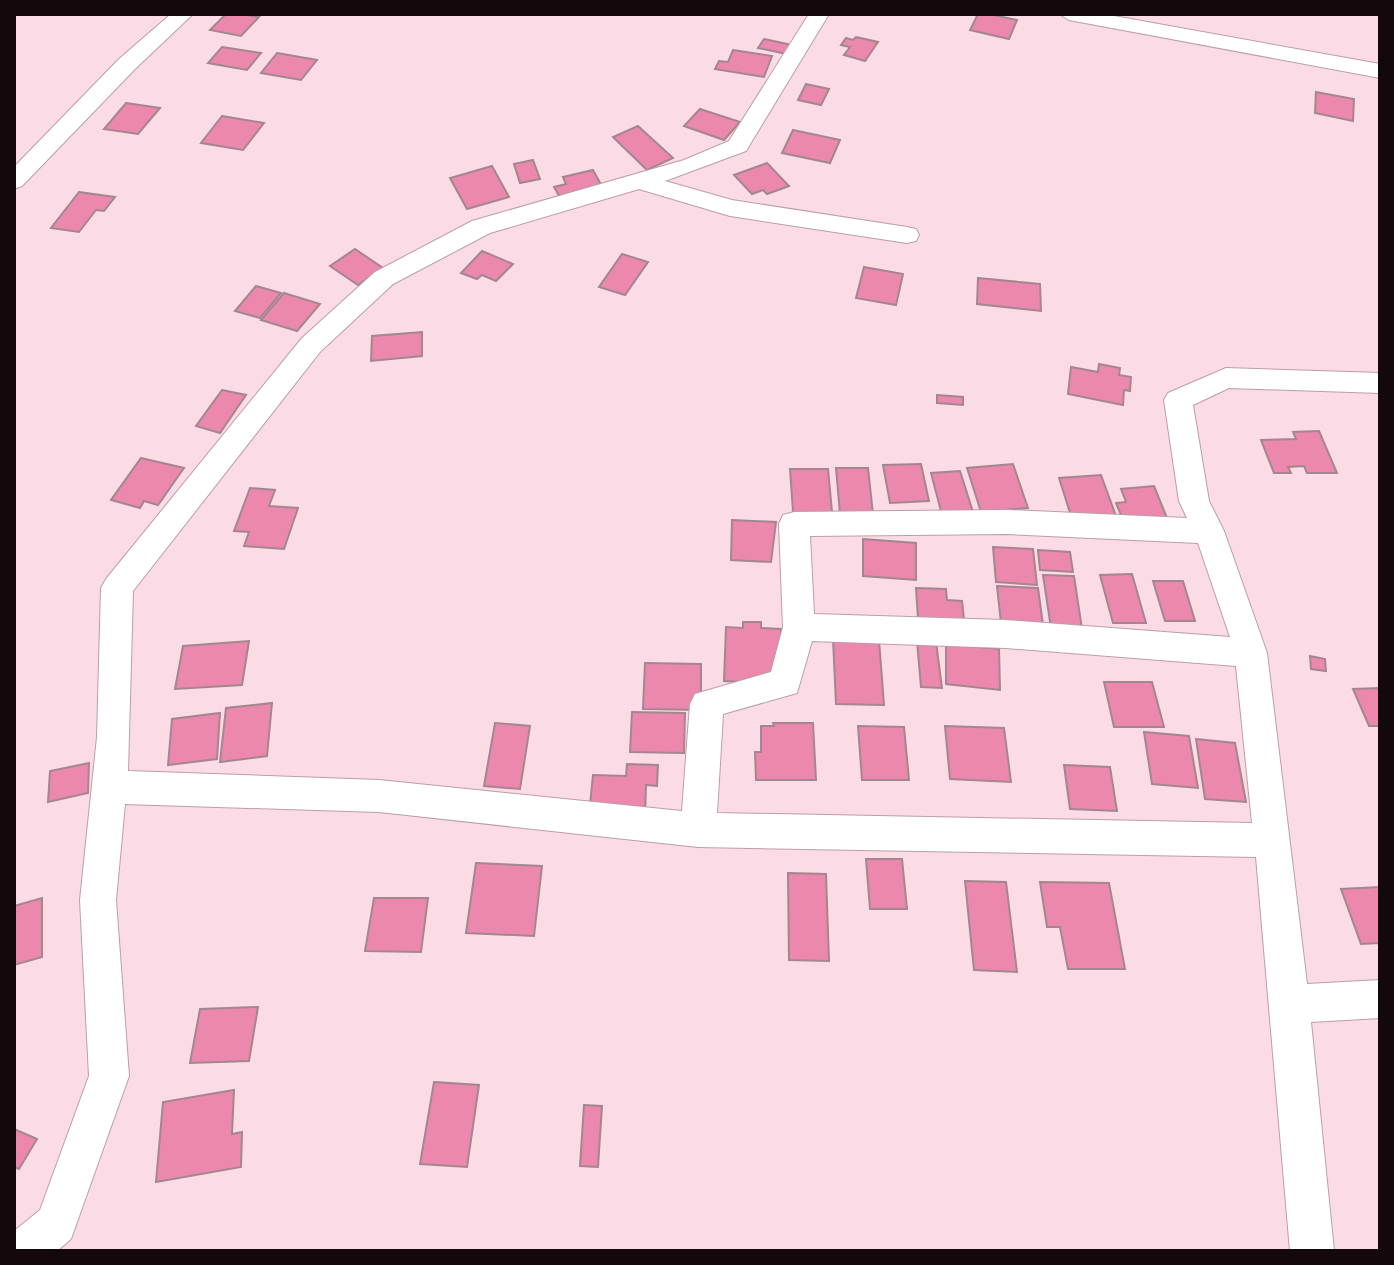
<svg xmlns="http://www.w3.org/2000/svg" width="1394" height="1265" font-family="'Open Sans',sans-serif">
<style>
.building{fill:#ec88ae;stroke:#a38690;stroke-width:2}
.lines{fill:none;stroke-linecap:round;stroke-linejoin:round}
.street-casing{stroke:#bc9ea8;stroke-width:2}
.street{fill:#fff;fill-rule:evenodd}
</style>
<rect width="100%" height="100%" fill="#fbdbe6"/>
<g class="building">
<polygon points="226,14 242,14 259,17 241,36 210,30"/>
<polygon points="978,14 989,14 1017,20 1009,39 970,30"/>
<polygon points="856,37 878,42 865,61 844,55 850,47 841,45 846,38 853,40"/>
<polygon points="764,39 792,45 787,54 758,48"/>
<polygon points="222,47 261,53 247,70 208,63"/>
<polygon points="733,50 772,56 764,77 715,69 719,61 728,62"/>
<polygon points="277,53 317,60 301,80 261,73"/>
<polygon points="806,84 829,89 821,105 798,100"/>
<polygon points="1316,92 1354,99 1353,121 1315,113"/>
<polygon points="126,103 160,108 138,134 104,129"/>
<polygon points="700,109 740,122 724,140 684,126"/>
<polygon points="222,116 264,123 243,150 201,143"/>
<polygon points="638,126 673,158 647,170 613,137"/>
<polygon points="793,130 840,140 830,163 782,153"/>
<polygon points="533,160 540,179 520,183 514,164"/>
<polygon points="767,163 789,186 767,194 763,190 752,194 734,175"/>
<polygon points="492,166 509,197 467,209 450,178"/>
<polygon points="593,170 603,188 561,199 554,187 566,184 563,177"/>
<polygon points="79,192 115,197 104,211 96,210 79,232 51,228"/>
<polygon points="355,249 383,268 358,285 330,266"/>
<polygon points="482,251 513,264 496,281 482,275 477,279 461,273"/>
<polygon points="622,254 648,262 625,295 599,287"/>
<polygon points="864,267 903,274 896,305 856,298"/>
<polygon points="978,278 1040,284 1041,311 977,304"/>
<polygon points="256,286 281,293 260,318 235,311"/>
<polygon points="284,293 320,304 297,331 261,320"/>
<polygon points="422,332 422,356 371,361 372,336"/>
<polygon points="1099,364 1120,368 1119,375 1131,377 1130,391 1124,390 1123,405 1068,394 1071,367 1098,372"/>
<polygon points="222,390 246,395 220,433 196,426"/>
<polygon points="937,395 963,397 963,405 937,403"/>
<polygon points="1319,431 1337,473 1307,473 1304,466 1288,467 1291,473 1274,473 1261,440 1296,439 1293,432"/>
<polygon points="141,458 184,468 158,505 144,501 140,508 111,500"/>
<polygon points="921,464 929,501 890,503 883,465"/>
<polygon points="1013,464 1028,508 981,512 967,468"/>
<polygon points="836,468 868,468 873,514 840,514"/>
<polygon points="790,469 828,469 832,512 793,512"/>
<polygon points="960,471 973,512 942,515 931,473"/>
<polygon points="1101,475 1116,516 1072,519 1059,478"/>
<polygon points="1154,486 1169,523 1126,527 1116,503 1126,502 1121,489"/>
<polygon points="250,488 275,490 269,506 298,508 284,549 244,546 249,532 234,531"/>
<polygon points="732,520 776,522 771,562 731,560"/>
<polygon points="863,539 916,543 916,580 863,576"/>
<polygon points="993,547 1033,549 1037,585 996,582"/>
<polygon points="1038,550 1070,552 1073,572 1040,570"/>
<polygon points="1132,574 1146,623 1113,623 1100,575"/>
<polygon points="1043,575 1074,576 1082,629 1051,628"/>
<polygon points="1153,581 1183,581 1195,621 1165,621"/>
<polygon points="997,586 1038,588 1043,625 1001,623"/>
<polygon points="916,588 946,589 947,600 962,601 964,620 918,618"/>
<polygon points="743,622 761,622 761,628 781,629 780,676 763,683 724,681 726,627 743,628"/>
<polygon points="833,639 879,640 884,705 836,704"/>
<polygon points="249,641 242,685 175,689 183,646"/>
<polygon points="917,641 936,642 942,688 921,687"/>
<polygon points="946,644 999,649 1000,690 946,684"/>
<polygon points="1310,656 1325,659 1326,671 1311,669"/>
<polygon points="645,663 701,664 701,710 643,709"/>
<polygon points="1104,682 1152,682 1164,727 1114,727"/>
<polygon points="1380,688 1380,726 1369,726 1353,689"/>
<polygon points="272,703 267,756 220,762 226,708"/>
<polygon points="632,712 685,713 684,753 630,752"/>
<polygon points="220,713 217,759 168,765 172,719"/>
<polygon points="495,723 530,726 520,789 484,786"/>
<polygon points="773,723 813,723 816,780 756,780 755,752 761,752 761,726 774,726"/>
<polygon points="858,726 904,727 909,780 862,780"/>
<polygon points="945,726 1004,728 1011,782 950,779"/>
<polygon points="1144,732 1189,736 1198,788 1152,784"/>
<polygon points="1196,739 1235,743 1246,802 1205,799"/>
<polygon points="89,763 88,793 48,802 50,771"/>
<polygon points="627,764 658,765 657,786 646,785 645,816 589,814 593,775 626,776"/>
<polygon points="1064,765 1110,767 1117,811 1070,809"/>
<polygon points="866,859 902,859 907,909 870,909"/>
<polygon points="476,863 542,866 534,936 466,933"/>
<polygon points="788,873 826,874 829,961 789,960"/>
<polygon points="965,881 1006,882 1017,972 974,970"/>
<polygon points="1040,882 1109,883 1125,969 1068,969 1060,927 1047,927"/>
<polygon points="1380,887 1380,943 1361,944 1341,889"/>
<polygon points="42,898 42,957 14,965 14,906"/>
<polygon points="374,898 428,898 421,952 365,951"/>
<polygon points="258,1007 249,1061 190,1063 200,1009"/>
<polygon points="434,1082 479,1085 467,1167 420,1164"/>
<polygon points="234,1090 232,1134 242,1132 241,1167 156,1182 163,1102"/>
<polygon points="584,1105 602,1106 598,1167 580,1166"/>
<polygon points="14,1129 37,1139 19,1169 14,1167"/>
</g>
<g class="lines">
<defs>
<g id="street">
<polygon points="171,14 193,14 135,69 22,186 14,189 14,167 119,59"/>
<path d="M809,14H829L746,151L665,181L732,200L907,227L916,229L919,235L916,241L907,243L730,216L639,189L490,233L393,284L320,352L133,591L128,771L379,780L682,811L690,704L695,694L771,672L783,627L779,524L783,515L794,512L1008,510L1187,518L1179,501L1164,400L1168,393L1226,368L1380,373V393L1229,388L1193,405L1209,501L1224,531L1267,653L1307,984L1380,980V1018L1311,1022L1334,1251H1290L1256,857L698,847L379,812L125,804L116,900L129,1076L71,1239L57,1251H14V1231L40,1210L89,1076L80,900L97,737L101,588L106,579L302,338L375,272L472,221L684,160L729,141ZM1008,534L1198,543L1230,637L1005,620L814,614L810,536ZM812,641L1005,648L1236,666L1252,823L717,813L723,714L797,693Z"/>
<polygon points="1059,14 1103,14 1380,64 1380,78 1069,20"/>
</g>
</defs>
<use href="#street" class="street-casing"/>
<use href="#street" class="street"/>
</g>
<rect width="1394" height="1265" fill="none" stroke="#13090d" stroke-width="32"/>
</svg>
